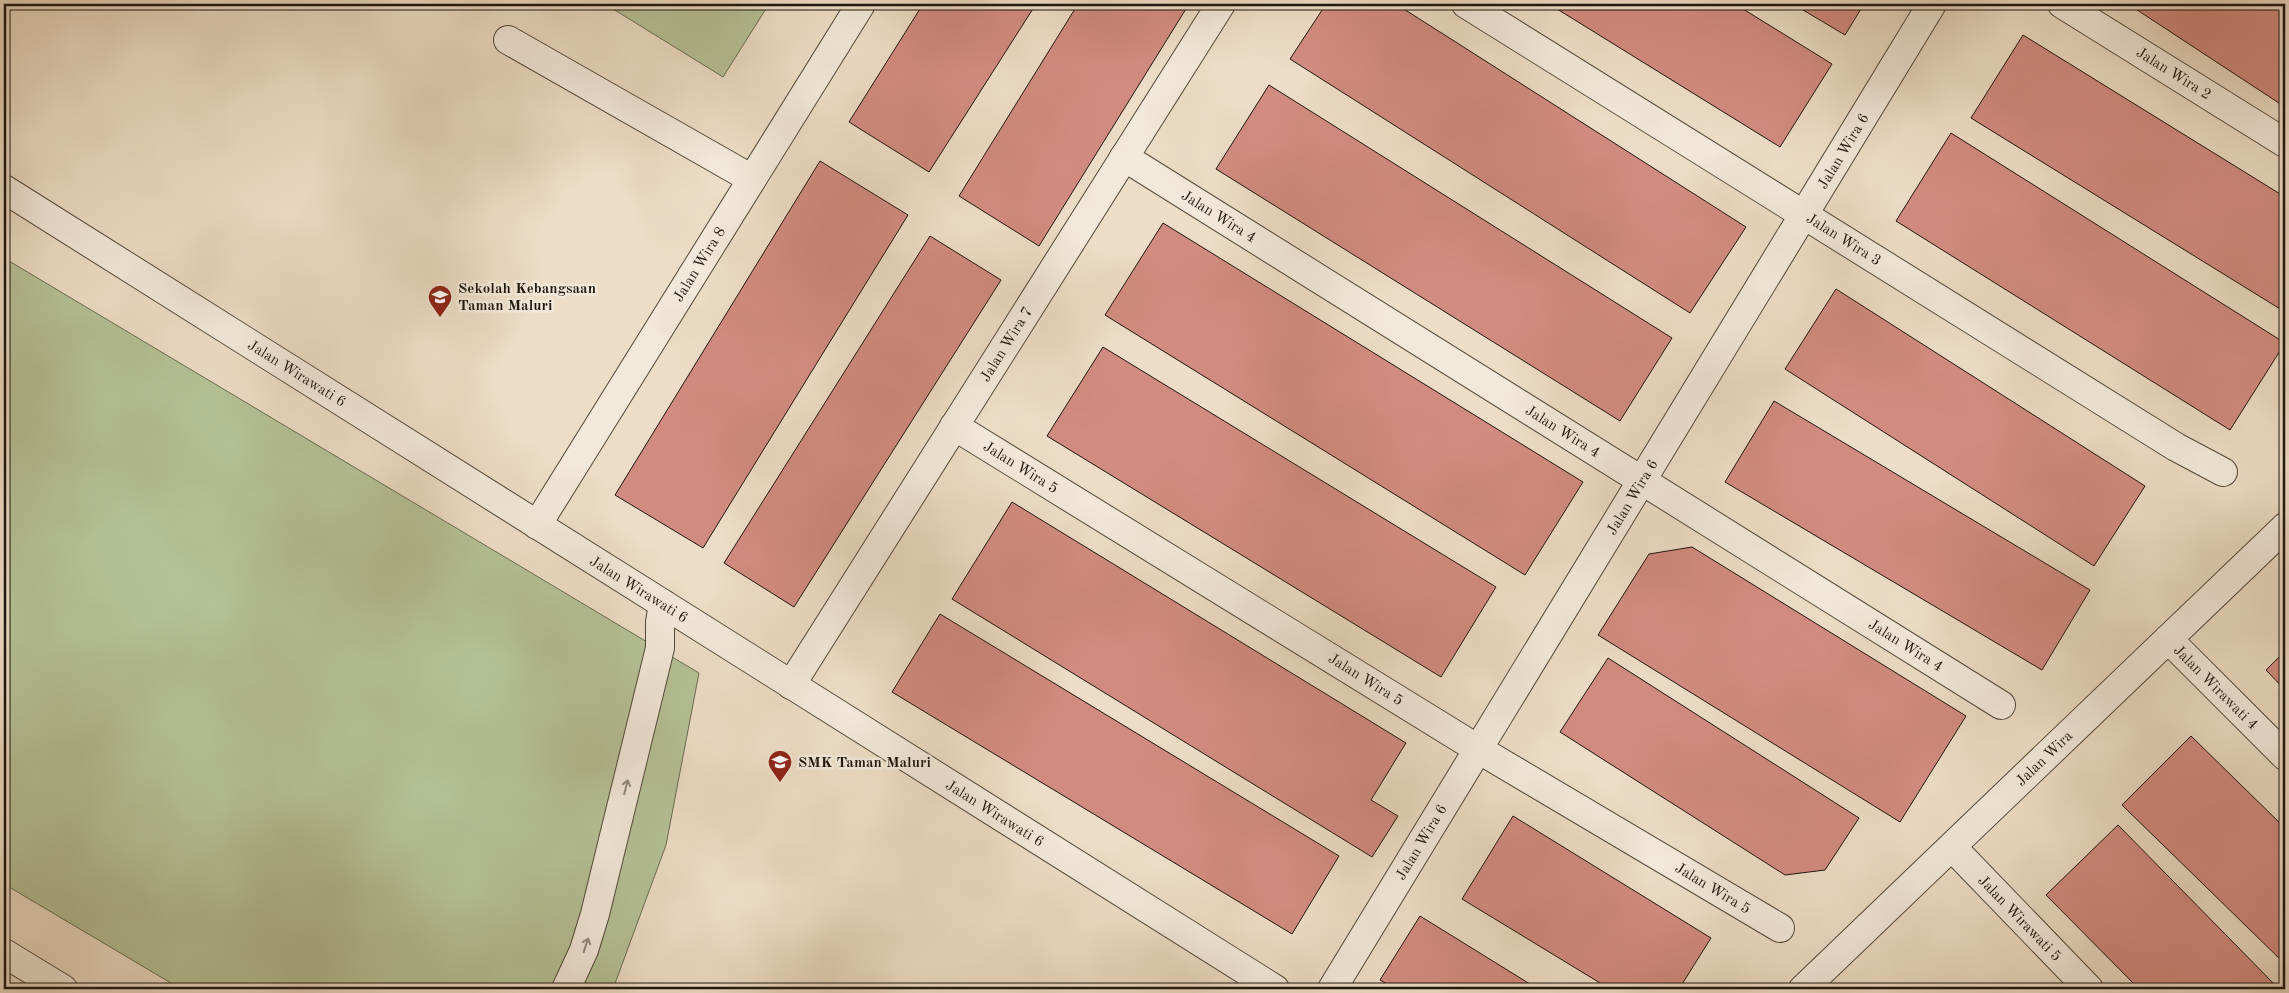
<svg xmlns="http://www.w3.org/2000/svg" width="2289" height="993" font-family="'Old Standard TT',serif">
<style>
.green{fill:#b5c297;stroke:#696c52}
.building{fill:#d28b81;stroke:#1d160c}
.lines{fill:none;stroke-linecap:round;stroke-linejoin:round}
.minor-casing{stroke:#51483a;stroke-width:30}
.minor{stroke:#f3e9da;stroke-width:28}
.oneway{stroke:#938a7d}
.labels{text-anchor:middle;stroke-width:5;stroke-linejoin:round;paint-order:stroke}
.street-label{font-size:15px;fill:#1d160c;stroke:#f3e9da}
.poi-label{font-size:15px;font-weight:bold;fill:#1d160c;stroke:#f3e9da;text-anchor:start}
</style>
<rect width="100%" height="100%" fill="#edddc6"/>
<filter id="stains"><feTurbulence type="fractalNoise" baseFrequency=".004" numOctaves="4"/><feColorMatrix values="0 0 0 0 .2 0 0 0 0 .09 0 0 0 0 .02 0 0 0 .5 -.17"/></filter>
<radialGradient id="worn" r=".72"><stop offset=".6" stop-color="#630" stop-opacity="0"/><stop offset="1" stop-color="#630" stop-opacity=".3"/></radialGradient>
<g class="green">
<polygon points="605,4 769,4 723,77"/>
<polygon points="4,258 699,673 666,845 613,989 181,989 4,884"/>
</g>
<g class="building">
<polygon points="923,4 1036,4 929,172 849,122"/>
<polygon points="1078,4 1189,4 1039,246 959,196"/>
<polygon points="1326,4 1396,4 1746,227 1690,313 1290,59"/>
<polygon points="1549,4 1735,4 1832,64 1780,147"/>
<polygon points="1793,4 1864,4 1845,35"/>
<polygon points="2128,4 2285,4 2285,107"/>
<polygon points="2023,35 2285,197 2285,312 1971,118"/>
<polygon points="1269,85 1672,338 1620,421 1216,169"/>
<polygon points="1951,133 2285,343 2230,430 1896,221"/>
<polygon points="820,161 908,215 703,548 615,495"/>
<polygon points="1163,223 1583,482 1525,575 1105,315"/>
<polygon points="930,236 1001,280 794,607 724,563"/>
<polygon points="1836,289 2145,486 2094,566 1785,369"/>
<polygon points="1103,347 1496,587 1441,677 1047,436"/>
<polygon points="1774,401 2090,590 2042,670 1725,482"/>
<polygon points="1012,502 1406,743 1371,800 1398,816 1372,857 952,599"/>
<polygon points="1692,547 1966,716 1900,822 1598,635 1649,554"/>
<polygon points="940,614 1339,856 1292,934 892,692"/>
<polygon points="2285,651 2285,690 2266,670"/>
<polygon points="1608,658 1859,818 1825,870 1785,875 1560,732"/>
<polygon points="2191,736 2285,828 2285,964 2122,805"/>
<polygon points="1513,816 1711,938 1679,989 1610,989 1462,899"/>
<polygon points="2118,825 2279,989 2139,989 2046,895"/>
<polygon points="1420,916 1538,989 1396,989 1380,980"/>
</g>
<g class="lines">
<defs>
<g id="minor">
<polyline points="1466,4 2176,447 2223,472"/>
<polyline points="2062,4 2285,143"/>
<polyline points="508,40 752,179"/>
<polyline points="1124,157 2001,705"/>
<polyline points="4,189 1275,989"/>
<polyline points="954,426 1478,749 1780,928"/>
<polyline points="537,525 861,4"/>
<polyline points="2168,639 2285,756"/>
<polyline points="791,685 1221,4"/>
<polyline points="1952,847 2089,989"/>
<polyline points="4,953 63,989"/>
<polyline points="566,989 584,950 595,914 660,648 660,622 663,604"/>
<polyline points="1332,989 1932,4"/>
<polyline points="1803,989 2285,527"/>
</g>
</defs>
<use href="#minor" class="minor-casing"/>
<use href="#minor" class="minor"/>
</g>
<defs><path id="oneway-shaft" d="M-6 0H5M1.5-3L5.5 0L1.5 3" fill="none" stroke-width="1.6" stroke-linecap="round" stroke-linejoin="round" transform="scale(1.25)"/></defs>
<g class="oneway">
<use href="#oneway-shaft" transform="translate(626 787) rotate(-76)"/>
<use href="#oneway-shaft" transform="translate(586 945) rotate(-72)"/>
</g>
<defs>
<symbol id="school-pin" viewBox="-11 -11 22 30"><path d="M0 17L-7.5 6A9.5 9.5 0 1 1 7.5 6Z" fill="#8f2418" stroke="#f3e9da"/><path d="M0-5L7-2L0 1L-7-2ZM-4 1L0 2.5L4 1V4Q0 6-4 4Z" fill="#fff"/></symbol>
</defs>
<g fill-rule="evenodd">
<use href="#school-pin" x="426" y="283" width="28" height="38"/>
<use href="#school-pin" x="766" y="748" width="28" height="38"/>
</g>
<g class="labels">
<g class="street-label">
<text transform="translate(2174 73) rotate(32)" y="5">Jalan Wira 2</text>
<text transform="translate(1843 151) rotate(-59)" y="5">Jalan Wira 6</text>
<text transform="translate(1219 216) rotate(32)" y="5">Jalan Wira 4</text>
<text transform="translate(1844 239) rotate(32)" y="5">Jalan Wira 3</text>
<text transform="translate(699 264) rotate(-58)" y="5">Jalan Wira 8</text>
<text transform="translate(1006 344) rotate(-58)" y="5">Jalan Wira 7</text>
<text transform="translate(297 373) rotate(32)" y="5">Jalan Wirawati 6</text>
<text transform="translate(1563 431) rotate(32)" y="5">Jalan Wira 4</text>
<text transform="translate(1021 467) rotate(32)" y="5">Jalan Wira 5</text>
<text transform="translate(1632 497) rotate(-59)" y="5">Jalan Wira 6</text>
<text transform="translate(639 589) rotate(32)" y="5">Jalan Wirawati 6</text>
<text transform="translate(1906 645) rotate(32)" y="5">Jalan Wira 4</text>
<text transform="translate(1366 679) rotate(32)" y="5">Jalan Wira 5</text>
<text transform="translate(2216 687) rotate(45)" y="5">Jalan Wirawati 4</text>
<text transform="translate(2044 758) rotate(-44)" y="5">Jalan Wira</text>
<text transform="translate(995 813) rotate(32)" y="5">Jalan Wirawati 6</text>
<text transform="translate(1421 842) rotate(-59)" y="5">Jalan Wira 6</text>
<text transform="translate(1713 888) rotate(31)" y="5">Jalan Wira 5</text>
<text transform="translate(2020 918) rotate(46)" y="5">Jalan Wirawati 5</text>
</g>
<g class="poi-label">
<text x="458" y="293">Sekolah Kebangsaan<tspan x="458" dy="17">Taman Maluri</tspan></text>
<text x="798" y="767">SMK Taman Maluri</text>
</g>
</g>
<rect width="2289" height="993" fill="none" stroke="#edddc6" stroke-width="20"/>
<rect x="5" y="5" width="2279" height="983" fill="none" stroke="#1d160c" stroke-width="2.5"/>
<rect x="10" y="10" width="2269" height="973" fill="none" stroke="#1d160c"/>
<rect width="100%" height="100%" filter="url(#stains)"/>
<rect width="100%" height="100%" fill="url(#worn)"/>
</svg>
